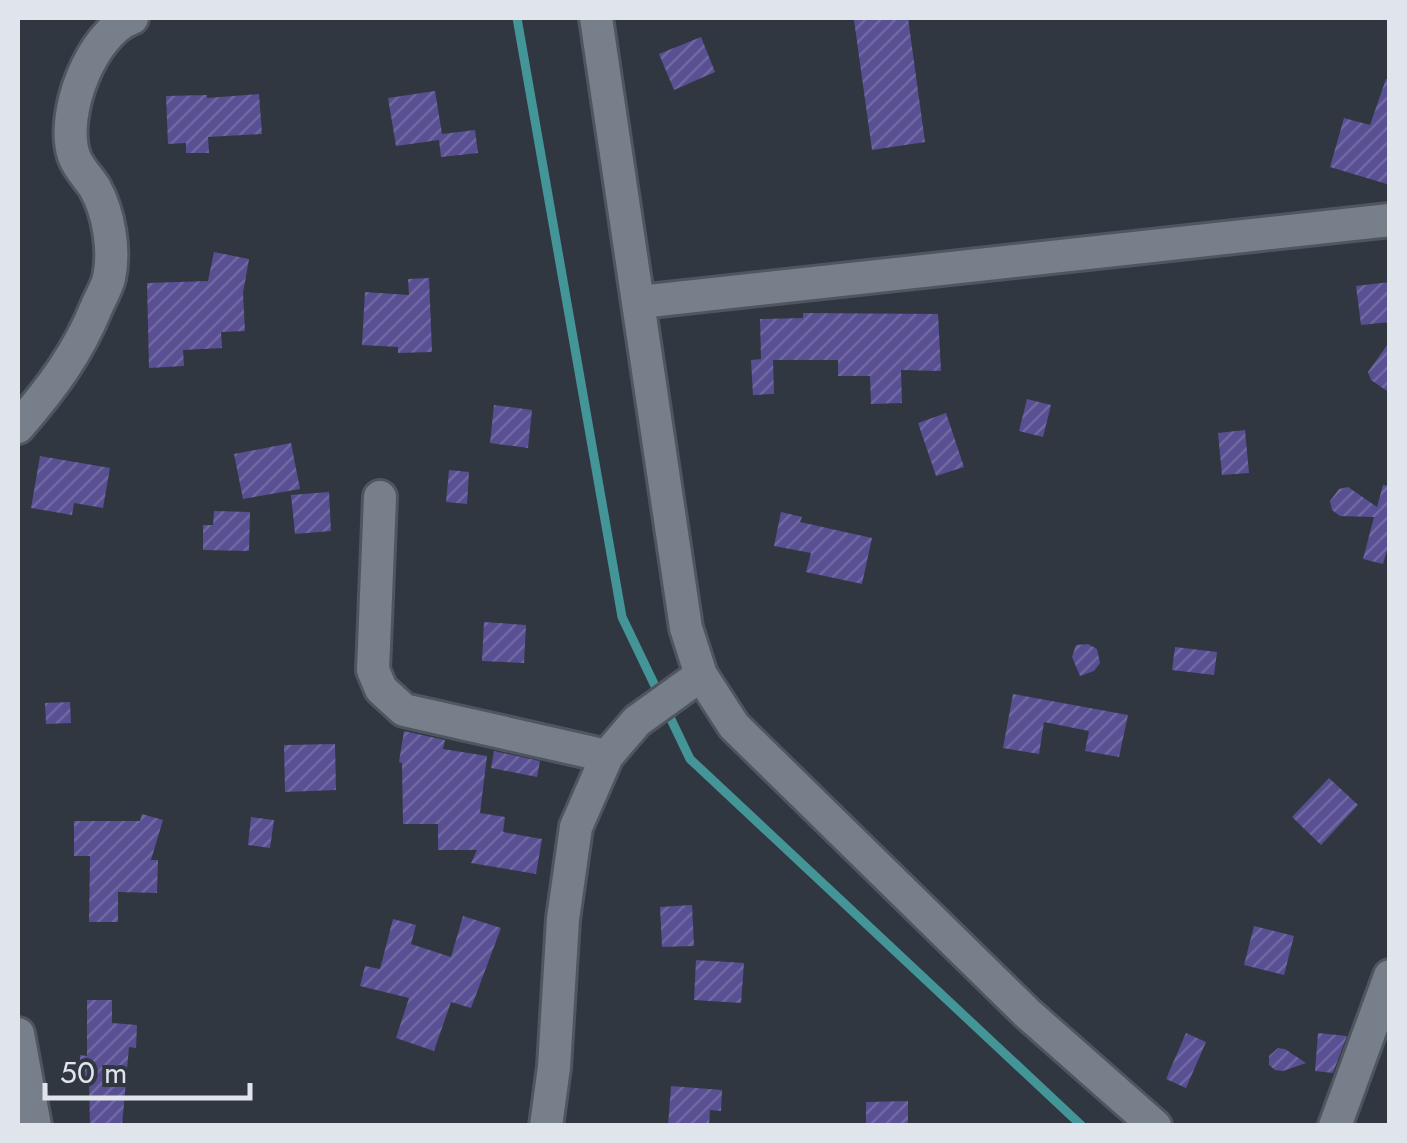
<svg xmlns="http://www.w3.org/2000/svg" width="1407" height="1143" font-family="Jost,sans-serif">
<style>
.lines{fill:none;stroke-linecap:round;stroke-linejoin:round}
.stream{stroke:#439597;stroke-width:9}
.building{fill:url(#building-hatch)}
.minor-casing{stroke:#50565f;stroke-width:38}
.minor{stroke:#777f8b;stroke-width:32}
</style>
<defs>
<pattern id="building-hatch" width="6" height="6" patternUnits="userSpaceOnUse" patternTransform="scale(2.5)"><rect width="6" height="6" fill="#594f93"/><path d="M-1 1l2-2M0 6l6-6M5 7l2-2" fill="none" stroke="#7168a2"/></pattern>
</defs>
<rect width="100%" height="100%" fill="#303741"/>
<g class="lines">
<polyline class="stream" points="517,18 622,617 690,759 1082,1126"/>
</g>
<g class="building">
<polygon points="871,18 908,18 925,142 872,150 854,20"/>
<polygon points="701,37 715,72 674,90 659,54"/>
<polygon points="1386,79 1390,79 1390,185 1330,167 1344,118 1370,125"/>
<polygon points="435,91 442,134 475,130 478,153 441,157 439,140 396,146 388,98"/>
<polygon points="259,94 262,134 208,137 209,153 186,153 186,143 168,144 166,96 207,95 207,98"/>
<polygon points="214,252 249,259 243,293 245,331 221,332 222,348 183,350 184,366 149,368 147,283 208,281"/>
<polygon points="429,278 432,352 398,353 398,347 362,345 365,292 409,295 408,279"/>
<polygon points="1390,282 1390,322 1361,325 1356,286"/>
<polygon points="803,313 938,314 941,371 901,370 902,403 871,404 870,376 838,376 838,360 773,360 774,394 753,395 751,360 761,359 760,319 803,318"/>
<polygon points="1390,341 1390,393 1371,380 1368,372"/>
<polygon points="1027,399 1051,405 1043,437 1019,431"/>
<polygon points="494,405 532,410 528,448 490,443"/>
<polygon points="946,413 964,467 936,476 918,423"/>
<polygon points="1245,430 1249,473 1222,475 1218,433"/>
<polygon points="291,443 300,489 243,499 234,454"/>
<polygon points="40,456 110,468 103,508 74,503 72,515 31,508"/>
<polygon points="449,470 469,472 467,504 446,502"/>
<polygon points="1383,485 1390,486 1390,540 1383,564 1363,559 1374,517 1340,516 1332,510 1330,501 1339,489 1348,487 1377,507"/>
<polygon points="329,492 331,531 295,534 291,495"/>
<polygon points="214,511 250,512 249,551 203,550 203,525 213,525"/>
<polygon points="781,512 802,517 800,522 872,538 862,584 806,572 811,553 774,546"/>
<polygon points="484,622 526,625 524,663 482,661"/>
<polygon points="1088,644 1097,649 1100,663 1094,671 1080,676 1072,657 1076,645"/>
<polygon points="1175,647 1217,652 1214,675 1172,670"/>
<polygon points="1013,694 1128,715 1119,757 1085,751 1089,731 1044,722 1039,754 1003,748"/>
<polygon points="70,702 71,723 46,724 45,703"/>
<polygon points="404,731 445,740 443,749 487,756 480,813 505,817 503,832 542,839 536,874 471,863 477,850 438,850 438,824 403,824 402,763 399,762"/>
<polygon points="335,744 336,790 285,792 284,745"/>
<polygon points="494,751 540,761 537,777 491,768"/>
<polygon points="1329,778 1358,805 1321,845 1292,817"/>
<polygon points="142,814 163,820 151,860 158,860 157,893 118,892 118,922 89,922 90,856 74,856 74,821 140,821"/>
<polygon points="251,817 274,820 270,848 248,845"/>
<polygon points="692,905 694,946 662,947 660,907"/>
<polygon points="463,916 501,928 471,1008 451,1002 434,1051 396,1038 409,998 360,986 365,966 380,969 393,919 416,925 411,944 451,957"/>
<polygon points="1254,926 1294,936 1284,975 1244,965"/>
<polygon points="696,960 744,963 741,1003 694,1000"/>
<polygon points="87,1000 112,1000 112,1023 137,1025 136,1048 129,1047 122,1126 90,1126 89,1083 78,1082 80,1055 87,1056"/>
<polygon points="1186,1033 1206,1042 1186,1088 1166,1079"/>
<polygon points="1318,1033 1347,1036 1333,1073 1315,1071"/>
<polygon points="1278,1048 1285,1049 1306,1063 1283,1071 1275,1070 1269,1065 1269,1056"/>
<polygon points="671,1086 722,1090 721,1111 710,1110 709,1126 668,1126"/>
<polygon points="908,1101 908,1123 866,1124 866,1102"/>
</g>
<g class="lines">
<defs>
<g id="minor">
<polyline points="596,18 686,628 701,675 734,726 1027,1013 1155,1126"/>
<polyline points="640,302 1390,220"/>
<path d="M18,427C51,389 78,353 97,306C101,297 107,287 109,278C115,251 109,213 95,188C89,178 78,168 74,156C60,115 91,33 132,18"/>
<polyline points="380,497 373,670 381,689 404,710 607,756"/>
<polyline points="18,1034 35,1126"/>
<polyline points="546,1126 554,1067 563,919 576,827 607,756 637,721 701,675"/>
<polyline points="1335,1126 1390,976"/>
</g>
</defs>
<use href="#minor" class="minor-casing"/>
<use href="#minor" class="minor"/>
</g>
<rect width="1407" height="1143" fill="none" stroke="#e0e5ec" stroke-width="40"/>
<path d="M45 1083v15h205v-15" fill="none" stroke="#e0e5ec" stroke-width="5"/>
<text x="60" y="1083" font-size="30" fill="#e0e5ec" stroke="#303741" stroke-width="8" paint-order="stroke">50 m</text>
</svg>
